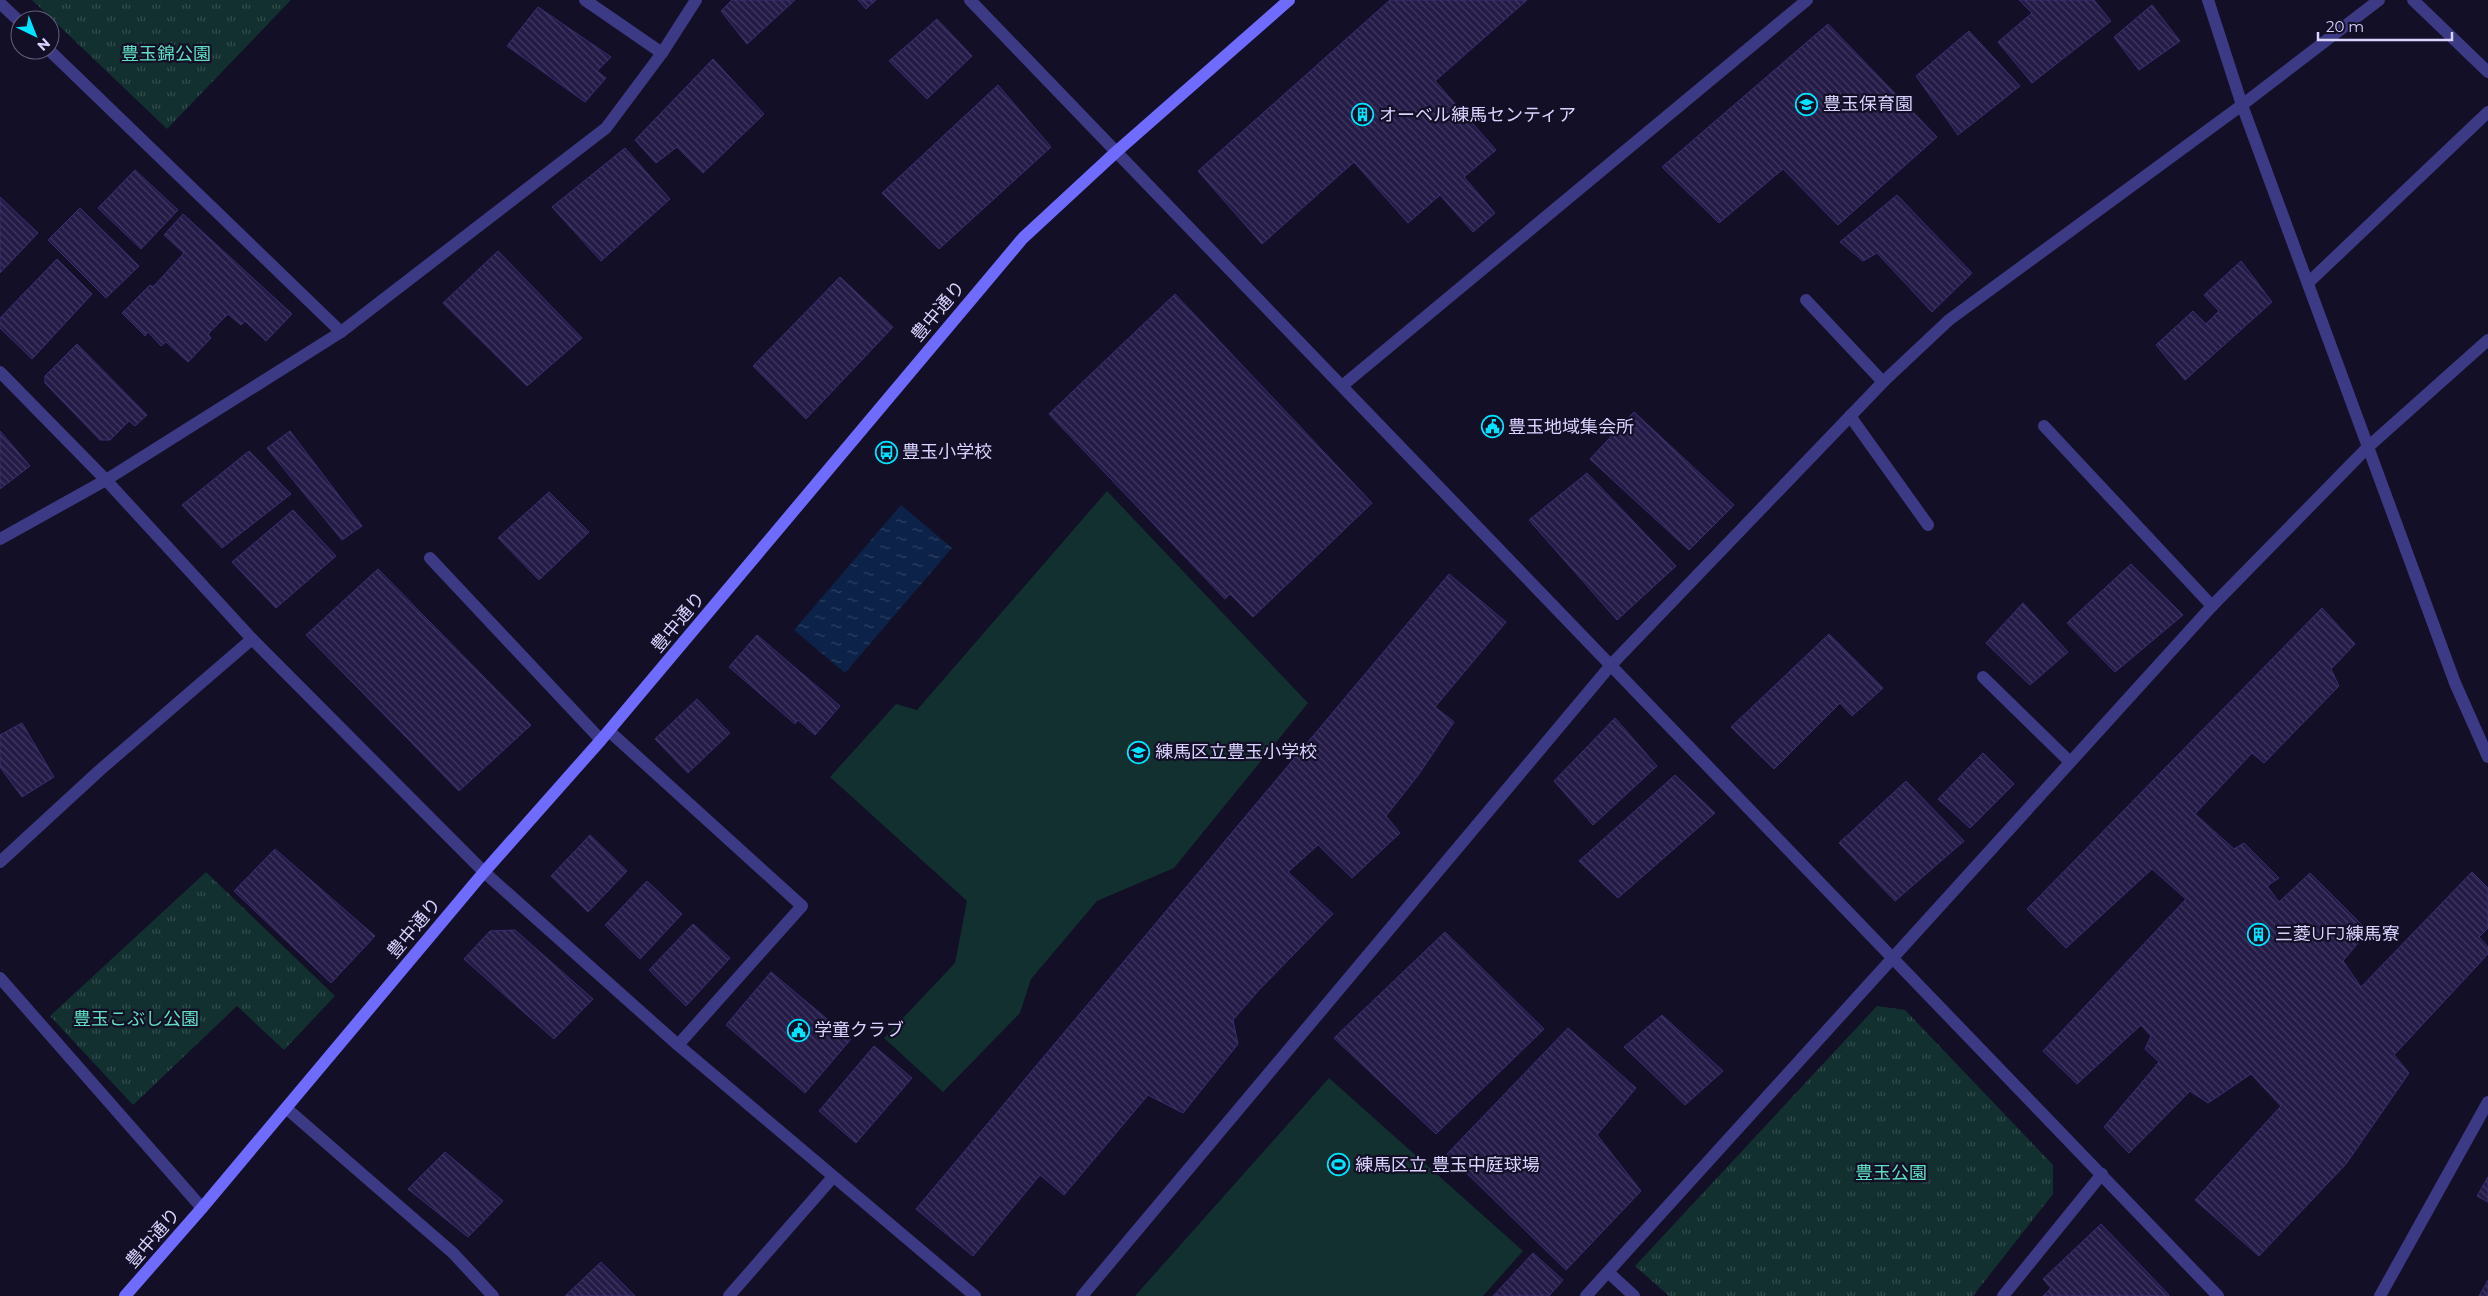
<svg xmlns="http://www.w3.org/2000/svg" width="2488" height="1296" font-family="Montserrat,'Noto Sans JP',sans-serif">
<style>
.grass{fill:url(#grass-tufts)}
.pitch{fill:#12302f}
.water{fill:url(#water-ripples)}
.building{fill:url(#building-back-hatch);stroke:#3b2d73}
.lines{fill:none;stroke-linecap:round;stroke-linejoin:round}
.lane{stroke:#3d3a85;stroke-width:12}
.street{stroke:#3d3a85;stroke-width:12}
.secondary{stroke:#6f6bff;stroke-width:12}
.labels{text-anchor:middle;stroke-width:4.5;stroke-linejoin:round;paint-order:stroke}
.park-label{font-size:18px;fill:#5fe0c0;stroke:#130f26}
.poi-label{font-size:18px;fill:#d9d4ff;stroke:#130f26;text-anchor:start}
.street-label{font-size:18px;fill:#d9d4ff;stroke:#130f26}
</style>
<defs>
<pattern id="grass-tufts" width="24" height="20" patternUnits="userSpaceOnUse" patternTransform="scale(1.25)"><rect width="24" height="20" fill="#12302f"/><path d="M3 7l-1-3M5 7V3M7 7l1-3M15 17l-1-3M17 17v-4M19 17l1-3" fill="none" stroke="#344d4e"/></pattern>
<pattern id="water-ripples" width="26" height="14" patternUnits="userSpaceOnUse" patternTransform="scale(1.25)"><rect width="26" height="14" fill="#0c2248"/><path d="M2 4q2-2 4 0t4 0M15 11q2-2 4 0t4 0" fill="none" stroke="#2f4163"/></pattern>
<pattern id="building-back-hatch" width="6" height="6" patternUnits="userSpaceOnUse" patternTransform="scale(1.25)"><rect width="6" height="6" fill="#241b47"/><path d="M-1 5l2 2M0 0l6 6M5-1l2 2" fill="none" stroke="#433b63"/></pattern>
</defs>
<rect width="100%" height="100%" fill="#130f26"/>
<g class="grass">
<polygon points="32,0 291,0 167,129"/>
<polygon points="206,872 335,996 284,1050 237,1006 133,1105 50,1016"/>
<polygon points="1877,1006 1905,1010 2053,1165 2053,1194 1973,1296 1669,1296 1635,1266"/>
</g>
<g class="pitch">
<polygon points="1107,491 1308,703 1174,868 1097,901 1031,979 1020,1013 943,1092 884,1038 955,963 967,901 830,777 896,704 917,710"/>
<polygon points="1329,1078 1523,1251 1483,1296 1135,1296"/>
</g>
<polygon class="water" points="901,505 952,548 845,673 794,630"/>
<g class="building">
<polygon points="732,0 795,0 747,44 721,11"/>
<polygon points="858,0 876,0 866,9"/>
<polygon points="1390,0 1527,0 1435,81 1496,150 1464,177 1495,213 1473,232 1440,195 1408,223 1354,162 1262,244 1198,171"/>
<polygon points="2019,0 2094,0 2111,21 2032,83 1998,42 2032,13"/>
<polygon points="2152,5 2180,41 2139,70 2114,37"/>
<polygon points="538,7 611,57 597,71 606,78 585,102 507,46"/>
<polygon points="937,19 972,56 927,99 889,61"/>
<polygon points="1828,24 1937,137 1838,225 1783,169 1719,223 1662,167"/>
<polygon points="1969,31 2020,86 1958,135 1916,76"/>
<polygon points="713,59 764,114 703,173 677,147 656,163 635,140"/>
<polygon points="998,85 1051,147 939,249 882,193"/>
<polygon points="625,148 670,199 601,261 552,207"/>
<polygon points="135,170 178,210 141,249 98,208"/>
<polygon points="1897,195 1972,273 1932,312 1877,253 1863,261 1840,242"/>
<polygon points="0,197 38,233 0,273"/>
<polygon points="80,208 139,266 106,298 48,240"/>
<polygon points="183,214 292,314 266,341 245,321 241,325 228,314 208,334 211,338 188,362 166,342 161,346 148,332 145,336 122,313 150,285 153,287 184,253 164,235"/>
<polygon points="498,251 582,338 527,386 443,303"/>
<polygon points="57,259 92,294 32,359 0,328 0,318"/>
<polygon points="2241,261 2272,302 2185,380 2156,345 2193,311 2206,324 2219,311 2204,295"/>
<polygon points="840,277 893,327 806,419 753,366"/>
<polygon points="1175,294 1372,503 1253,617 1230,594 1225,599 1049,414"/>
<polygon points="77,344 147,415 135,426 129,421 110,440 100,440 45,383 45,376"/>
<polygon points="1634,412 1734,505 1689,550 1590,459"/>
<polygon points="0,431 30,466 0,489"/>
<polygon points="290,431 362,526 342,540 267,448"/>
<polygon points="249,451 291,494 222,548 182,505"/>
<polygon points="1587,473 1676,566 1617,620 1529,520"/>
<polygon points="549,492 589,532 539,580 498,538"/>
<polygon points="293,510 336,556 276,608 232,562"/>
<polygon points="2131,564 2183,615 2115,672 2067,623"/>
<polygon points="378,569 531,725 459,791 306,635"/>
<polygon points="1449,574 1506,622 1435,707 1454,722 1419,774 1386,816 1400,833 1352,878 1318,845 1288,872 1333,914 1259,990 1233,1020 1238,1044 1183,1113 1148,1095 1064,1195 1040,1175 973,1256 916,1209"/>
<polygon points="2023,603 2068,652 2030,685 1986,643"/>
<polygon points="2322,608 2355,644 2331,669 2339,686 2264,763 2252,753 2195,814 2234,849 2244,843 2279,878 2267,886 2279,902 2310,873 2368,931 2343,961 2361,987 2472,872 2488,888 2488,928 2479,937 2488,947 2488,954 2394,1055 2409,1073 2346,1164 2259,1256 2195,1200 2281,1106 2251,1074 2208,1103 2190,1091 2129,1153 2104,1127 2159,1062 2145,1049 2151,1036 2141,1025 2077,1084 2043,1051 2186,899 2152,869 2066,948 2027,909"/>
<polygon points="1829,634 1883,688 1852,716 1840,703 1774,769 1731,727"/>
<polygon points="757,635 840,706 815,735 798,720 795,724 729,667"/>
<polygon points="697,699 730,733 688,773 655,739"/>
<polygon points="1615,718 1657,766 1593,825 1554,781"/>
<polygon points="22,723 54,777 22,797 0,767 0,735"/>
<polygon points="1983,753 2014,784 1970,828 1938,799"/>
<polygon points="1675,775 1715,813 1618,898 1579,861"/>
<polygon points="1906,781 1964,841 1895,901 1839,843"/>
<polygon points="590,835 627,871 588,912 551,876"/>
<polygon points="275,849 375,936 331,983 234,891"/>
<polygon points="647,881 682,914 640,959 605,925"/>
<polygon points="693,924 730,958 686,1006 649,970"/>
<polygon points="515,930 593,999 554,1039 464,959 490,931"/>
<polygon points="1445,932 1544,1029 1436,1134 1334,1038"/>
<polygon points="771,972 851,1039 805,1093 726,1025"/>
<polygon points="1662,1015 1723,1071 1685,1105 1624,1047"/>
<polygon points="1568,1028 1636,1088 1597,1135 1641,1191 1566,1270 1447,1154"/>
<polygon points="874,1046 912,1078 856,1143 819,1111"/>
<polygon points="445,1152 503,1201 468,1237 408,1189"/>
<polygon points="2488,1177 2488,1202 2477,1196"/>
<polygon points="2101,1224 2169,1295 2168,1296 2043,1296 2051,1288 2043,1279"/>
<polygon points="1533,1253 1563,1280 1549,1296 1493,1296"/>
<polygon points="601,1262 635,1296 565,1296"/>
<polygon points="2488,1280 2488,1296 2479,1296"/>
</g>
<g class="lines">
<g class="lane">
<polyline points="2413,0 2488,72"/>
<polyline points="2308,283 2488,112"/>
<polyline points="1806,300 1883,382"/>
<polyline points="1850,416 1928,525"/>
<polyline points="2044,426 2212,606"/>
<polyline points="430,558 601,740"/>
<polyline points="1983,677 2070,762"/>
<polyline points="609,731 802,906 678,1045"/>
<polyline points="0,978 202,1208"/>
</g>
<g class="street">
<polyline points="585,0 662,53"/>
<polyline points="970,0 2218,1296"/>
<polyline points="2208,0 2242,105 2455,683 2488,757"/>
<polyline points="0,3 20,22"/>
<polyline points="49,50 341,332"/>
<polyline points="0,372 106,480 252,639 484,872 678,1045 975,1296"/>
<polyline points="1342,386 1807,0"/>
<polyline points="0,539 106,480 341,332 606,128 662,53 696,0"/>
<polyline points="0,862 100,770 252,639"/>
<polyline points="286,1108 453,1253 493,1296"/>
<polyline points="1608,1272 1634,1296"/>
<polyline points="729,1296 833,1177"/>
<polyline points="1082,1296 1611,665 1883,382 1949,320 2242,105 2379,0"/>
<polyline points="1586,1296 2212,606 2368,447 2488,340"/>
<polyline points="2003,1296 2102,1174"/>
<polyline points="2380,1296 2488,1102"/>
</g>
<polyline class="secondary" points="125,1296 202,1208 484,872 601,740 1023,238 1116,152 1289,0"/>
</g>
<defs>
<symbol id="school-ring" viewBox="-11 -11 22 22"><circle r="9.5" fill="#130f26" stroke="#00e5ff" stroke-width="1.5"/><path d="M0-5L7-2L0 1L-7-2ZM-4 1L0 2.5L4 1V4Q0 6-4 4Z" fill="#00e5ff"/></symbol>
<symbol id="building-ring" viewBox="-11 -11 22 22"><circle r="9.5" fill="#130f26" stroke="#00e5ff" stroke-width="1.5"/><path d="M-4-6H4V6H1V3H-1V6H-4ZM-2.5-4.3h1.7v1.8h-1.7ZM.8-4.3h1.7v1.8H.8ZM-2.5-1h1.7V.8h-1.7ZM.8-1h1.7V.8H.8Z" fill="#00e5ff"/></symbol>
<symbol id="civic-ring" viewBox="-11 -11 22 22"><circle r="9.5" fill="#130f26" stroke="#00e5ff" stroke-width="1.5"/><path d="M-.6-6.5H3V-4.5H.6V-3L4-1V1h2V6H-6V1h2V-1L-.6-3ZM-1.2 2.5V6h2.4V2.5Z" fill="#00e5ff"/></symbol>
<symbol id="bus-ring" viewBox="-11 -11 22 22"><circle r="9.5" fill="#130f26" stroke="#00e5ff" stroke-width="1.5"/><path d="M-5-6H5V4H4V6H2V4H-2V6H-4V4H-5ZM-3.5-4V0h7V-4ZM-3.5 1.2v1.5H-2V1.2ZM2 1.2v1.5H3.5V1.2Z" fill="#00e5ff"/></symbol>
<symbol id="stadium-ring" viewBox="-11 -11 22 22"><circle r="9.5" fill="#130f26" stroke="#00e5ff" stroke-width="1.5"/><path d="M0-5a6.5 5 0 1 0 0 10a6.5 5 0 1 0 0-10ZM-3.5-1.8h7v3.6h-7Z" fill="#00e5ff"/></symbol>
</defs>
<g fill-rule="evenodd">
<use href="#school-ring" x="1794" y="92" width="25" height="25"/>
<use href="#building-ring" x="1350" y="102" width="25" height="25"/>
<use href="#civic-ring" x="1480" y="414" width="25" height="25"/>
<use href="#bus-ring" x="874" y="440" width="25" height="25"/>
<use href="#school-ring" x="1126" y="740" width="25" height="25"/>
<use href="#building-ring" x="2246" y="922" width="25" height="25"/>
<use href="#civic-ring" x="786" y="1018" width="25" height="25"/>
<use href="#stadium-ring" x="1326" y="1152" width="25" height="25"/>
</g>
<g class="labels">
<g class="park-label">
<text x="166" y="60">豊玉錦公園</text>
<text x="136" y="1025">豊玉こぶし公園</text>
<text x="1891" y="1179">豊玉公園</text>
</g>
<g class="poi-label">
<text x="1823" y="110">豊玉保育園</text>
<text x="1379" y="121">オーベル練馬センティア</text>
<text x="1508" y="433">豊玉地域集会所</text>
<text x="902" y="458">豊玉小学校</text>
<text x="1155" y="758">練馬区立豊玉小学校</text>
<text x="2275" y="940">三菱UFJ練馬寮</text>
<text x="814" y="1036">学童クラブ</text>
<text x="1355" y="1171">練馬区立 豊玉中庭球場</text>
</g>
<g class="street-label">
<text transform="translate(938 311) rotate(-50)" y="6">豊中通り</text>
<text transform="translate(678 622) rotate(-50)" y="6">豊中通り</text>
<text transform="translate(414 928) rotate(-50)" y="6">豊中通り</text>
<text transform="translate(153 1238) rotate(-49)" y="6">豊中通り</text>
</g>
</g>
<g transform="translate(35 35) rotate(137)"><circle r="24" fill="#130f26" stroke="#625e7d"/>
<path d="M0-4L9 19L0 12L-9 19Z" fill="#00e5ff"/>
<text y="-8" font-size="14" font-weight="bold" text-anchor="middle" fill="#d9d4ff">N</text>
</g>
<path d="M2318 32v8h134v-8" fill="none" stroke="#d9d4ff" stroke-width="2.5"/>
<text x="2326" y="32" font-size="15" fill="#d9d4ff" stroke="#130f26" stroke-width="4" paint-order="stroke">20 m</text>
</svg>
